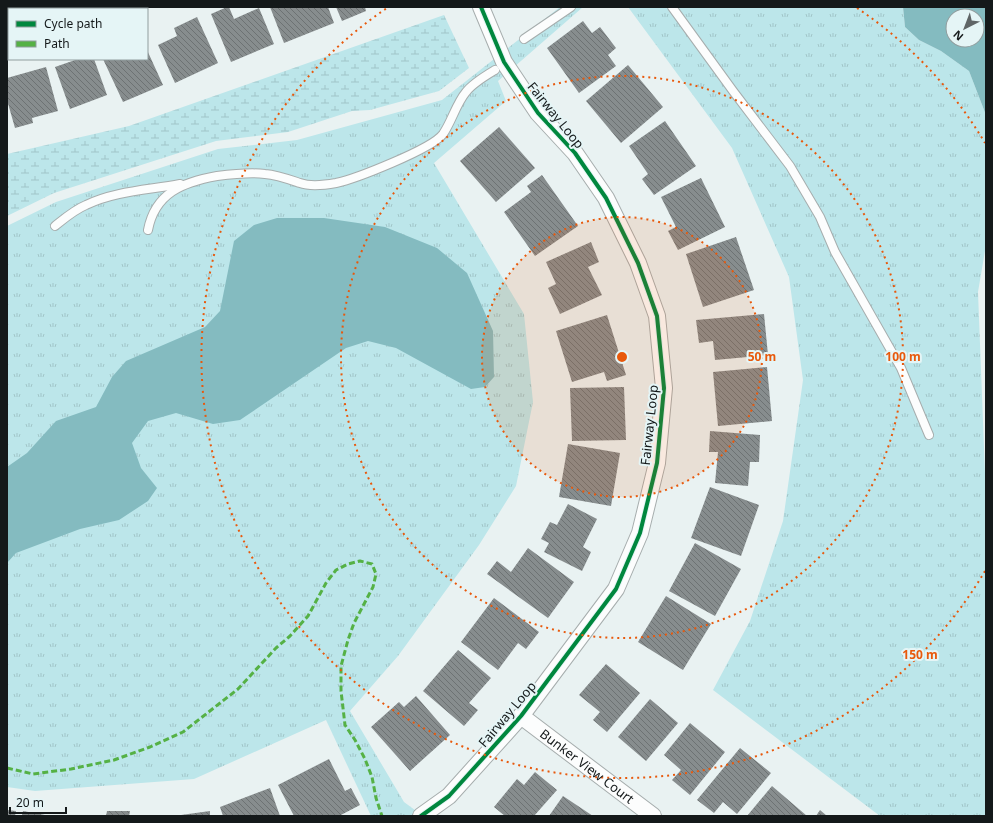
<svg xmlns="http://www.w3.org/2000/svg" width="993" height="823" font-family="'Noto Sans',sans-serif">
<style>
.grass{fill:url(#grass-tufts)}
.wetland{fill:url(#wetland-marsh)}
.water{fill:#84bbc0;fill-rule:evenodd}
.building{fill:url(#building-back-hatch)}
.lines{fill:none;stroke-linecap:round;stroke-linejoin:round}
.service-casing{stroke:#a6adad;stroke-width:10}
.minor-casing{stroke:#a6adad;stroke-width:18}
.service{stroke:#fcfdfd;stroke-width:8}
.minor{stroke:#fcfdfd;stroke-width:16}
.quiet{stroke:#55b145;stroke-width:3;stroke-dasharray:6 3;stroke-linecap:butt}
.cycleway-casing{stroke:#e5f5f6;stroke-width:6}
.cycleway{stroke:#00873e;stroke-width:4}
.ring{fill:none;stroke:#e8590c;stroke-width:2;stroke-dasharray:2 4}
.labels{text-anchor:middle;stroke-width:4;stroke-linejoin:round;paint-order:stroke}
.street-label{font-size:13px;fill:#14191a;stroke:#e5f5f6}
.centre{fill:#e8590c;stroke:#e5f5f6;stroke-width:2}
.ring-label{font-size:12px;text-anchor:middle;font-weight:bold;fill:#e8590c;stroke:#e5f5f6;stroke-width:4;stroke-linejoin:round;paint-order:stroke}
</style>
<defs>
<pattern id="grass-tufts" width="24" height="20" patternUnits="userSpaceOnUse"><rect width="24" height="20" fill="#bce6ea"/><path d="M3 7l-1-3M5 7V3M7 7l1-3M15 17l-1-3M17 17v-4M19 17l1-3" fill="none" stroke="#a1c5c8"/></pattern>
<pattern id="wetland-marsh" width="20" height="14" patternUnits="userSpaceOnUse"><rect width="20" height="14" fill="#bce6ea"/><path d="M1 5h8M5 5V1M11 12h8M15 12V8" fill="none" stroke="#a1c5c8"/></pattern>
<pattern id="building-back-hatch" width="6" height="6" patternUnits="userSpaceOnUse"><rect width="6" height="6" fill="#878d8e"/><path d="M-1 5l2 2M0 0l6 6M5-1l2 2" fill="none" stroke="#6d7273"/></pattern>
</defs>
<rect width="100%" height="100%" fill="#e9f2f2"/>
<g class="grass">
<polygon points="560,7 583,7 498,81 506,101 434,163 524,314 533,402 516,486 479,545 398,656 350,711 404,802 423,816 371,816 326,720 194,779 35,791 7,787 7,226 56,202 218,149 297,140 442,100"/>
<polygon points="628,7 903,7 905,27 919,40 941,51 969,71 986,115 986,245 978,292 986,499 986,816 880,816 713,690 750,621 783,521 803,380 789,277 732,148"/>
</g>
<polygon class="wetland" points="444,15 469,68 439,91 370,110 352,111 288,132 216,141 54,193 7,216 7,154 129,126"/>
<g class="water">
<path d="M903,7H986V115L969,71L941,51L919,40L905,27ZM953,16H977V40H953Z"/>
<polygon points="277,218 324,218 385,227 437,248 467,273 493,331 494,377 485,387 471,389 396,348 368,341 346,348 240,420 213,424 176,413 148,421 132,443 141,468 157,488 148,501 119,520 80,529 16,553 7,563 7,467 27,453 56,421 96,407 112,377 126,361 205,327 220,311 234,241 254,225"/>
</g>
<g class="building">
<polygon points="227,7 229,7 234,19 259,8 274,44 231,62 211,14"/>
<polygon points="270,7 328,7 334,23 284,43"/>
<polygon points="336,7 365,7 366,11 342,21"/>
<polygon points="197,17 218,63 175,83 158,45 177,36 174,28"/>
<polygon points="583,21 592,33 600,27 616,48 608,55 616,66 579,93 547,48"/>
<polygon points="147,50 163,85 123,102 103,59 147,59"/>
<polygon points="78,59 94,59 107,95 70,109 55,67"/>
<polygon points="628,65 663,107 621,143 586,101"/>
<polygon points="46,67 58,111 32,118 33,123 15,128 7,100 7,78"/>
<polygon points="665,121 696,166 654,195 642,179 648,174 629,146"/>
<polygon points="499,127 535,168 496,202 460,161"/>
<polygon points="542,175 578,226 535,256 504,212 531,192 527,186"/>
<polygon points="701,178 725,227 678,250 668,231 676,227 661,197"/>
<polygon points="736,237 754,290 703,307 686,254"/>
<polygon points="591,242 599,262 588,267 602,295 560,314 548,288 556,284 546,262"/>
<polygon points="764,314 768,355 715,360 713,341 699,343 696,320"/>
<polygon points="607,315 626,375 607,381 604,372 572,382 556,331"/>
<polygon points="767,367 772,421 718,426 713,372"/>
<polygon points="624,387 626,440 572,441 570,388"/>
<polygon points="710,431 760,435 759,462 750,462 748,486 715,483 718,452 709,452"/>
<polygon points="568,444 620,453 611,506 559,497"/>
<polygon points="710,487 759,505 741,556 691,538"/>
<polygon points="568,504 597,519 583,547 591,552 582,571 544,552 549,543 541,539 550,522 557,525"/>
<polygon points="695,543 741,569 715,616 669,591"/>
<polygon points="528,548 574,582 548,618 487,574 497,561 511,572"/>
<polygon points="666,596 711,624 683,670 638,642"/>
<polygon points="494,598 539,632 526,649 518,643 498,670 461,642"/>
<polygon points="458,650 491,678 469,703 478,710 464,726 423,691"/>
<polygon points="606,664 640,693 607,732 593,720 600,712 579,695"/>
<polygon points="416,696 450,735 410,771 371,727 399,702 404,707"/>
<polygon points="650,699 678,723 646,761 618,737"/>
<polygon points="690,723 725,752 690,795 672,780 681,770 664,755"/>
<polygon points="740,748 771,773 737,814 723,802 714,813 697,800"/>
<polygon points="329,759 345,791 351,788 360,805 339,816 294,816 278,785"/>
<polygon points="535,772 557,790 534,816 505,816 494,807 517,779 524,785"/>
<polygon points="772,786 807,816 747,816"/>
<polygon points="270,788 280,816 223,816 220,807"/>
<polygon points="563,796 593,816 549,816"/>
<polygon points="7,810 16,811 15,816 7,816"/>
<polygon points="820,810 827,816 816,816"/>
<polygon points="23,811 45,815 45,816 22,816"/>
<polygon points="107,811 130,811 129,816 106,816"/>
<polygon points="210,811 210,816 181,816 181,815"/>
</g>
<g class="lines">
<defs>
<g id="service">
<polyline points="672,7 733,91 790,166 820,217 835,252 901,368 929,435"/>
<polyline points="524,39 571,7"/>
<path d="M55,226C65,218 74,210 86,205C115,191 149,190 180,184"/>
<path d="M148,230C155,193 183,182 217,176C233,174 249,172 265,174C277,175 288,179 300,183C311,187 325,185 336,183C355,179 432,149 443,134C452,121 456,104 466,92C473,83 485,76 495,70"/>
</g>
<g id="minor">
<polyline points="100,9 107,7"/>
<polyline points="7,31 9,31"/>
<path id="s1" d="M521,716L653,816"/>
<polyline points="421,816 449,796 521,716 616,589 640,533 657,463 664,388 657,316 638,263 606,198 575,153 538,113 504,62 481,7"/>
</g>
</defs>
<use href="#service" class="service-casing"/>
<use href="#minor" class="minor-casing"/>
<use href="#service" class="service"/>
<use href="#minor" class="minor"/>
<polyline class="quiet" points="7,768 33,774 71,769 114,760 150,747 183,732 238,689 276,648 290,636 308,616 326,583 336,570 348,564 360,561 372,564 376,574 373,587 354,623 348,640 341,666 341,691 345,725 355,740 365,759 372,777 376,798 382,816"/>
<defs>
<polyline id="cycleway" points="421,816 449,796 521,716 616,589 640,533 657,463 664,388 657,316 638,263 606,198 575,153 538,113 504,62 481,7"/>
</defs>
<use href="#cycleway" class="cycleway-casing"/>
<use href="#cycleway" class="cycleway"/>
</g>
<circle cx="622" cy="357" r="140" fill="#e8590c" fill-opacity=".12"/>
<g class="ring">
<circle cx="622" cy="357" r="140"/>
<circle cx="622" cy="357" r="281"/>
<path d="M985 571A421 421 0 1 1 387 8M857 8A421 421 0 0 1 985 143"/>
</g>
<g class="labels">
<g class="street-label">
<text transform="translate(556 115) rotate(51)" y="5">Fairway Loop</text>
<text transform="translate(649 425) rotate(-84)" y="5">Fairway Loop</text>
<text transform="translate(507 714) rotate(-50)" y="5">Fairway Loop</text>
<text dy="5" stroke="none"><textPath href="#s1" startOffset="83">Bunker View Court</textPath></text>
</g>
</g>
<circle cx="622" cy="357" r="6" class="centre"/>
<g class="ring-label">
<text x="762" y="361">50 m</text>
<text x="903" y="361">100 m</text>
<text x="920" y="659">150 m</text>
</g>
<rect width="993" height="823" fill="none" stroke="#14191a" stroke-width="16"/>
<rect x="8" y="8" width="140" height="52" fill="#e5f5f6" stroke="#919d9e"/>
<rect x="16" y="21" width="20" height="6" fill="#00873e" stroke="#919d9e"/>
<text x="44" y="28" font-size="12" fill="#14191a">Cycle path</text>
<rect x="16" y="41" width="20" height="6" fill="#55b145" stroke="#919d9e"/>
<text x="44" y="48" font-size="12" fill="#14191a">Path</text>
<g transform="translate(965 28) rotate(222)"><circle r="19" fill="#e5f5f6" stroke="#919d9e"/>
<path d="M0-3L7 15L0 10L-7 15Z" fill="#5f6566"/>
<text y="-6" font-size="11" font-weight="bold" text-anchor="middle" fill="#14191a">N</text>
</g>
<path d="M10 807v6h56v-6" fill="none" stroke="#14191a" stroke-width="2"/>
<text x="16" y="807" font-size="12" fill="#14191a" stroke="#e5f5f6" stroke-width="3" paint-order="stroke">20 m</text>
</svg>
